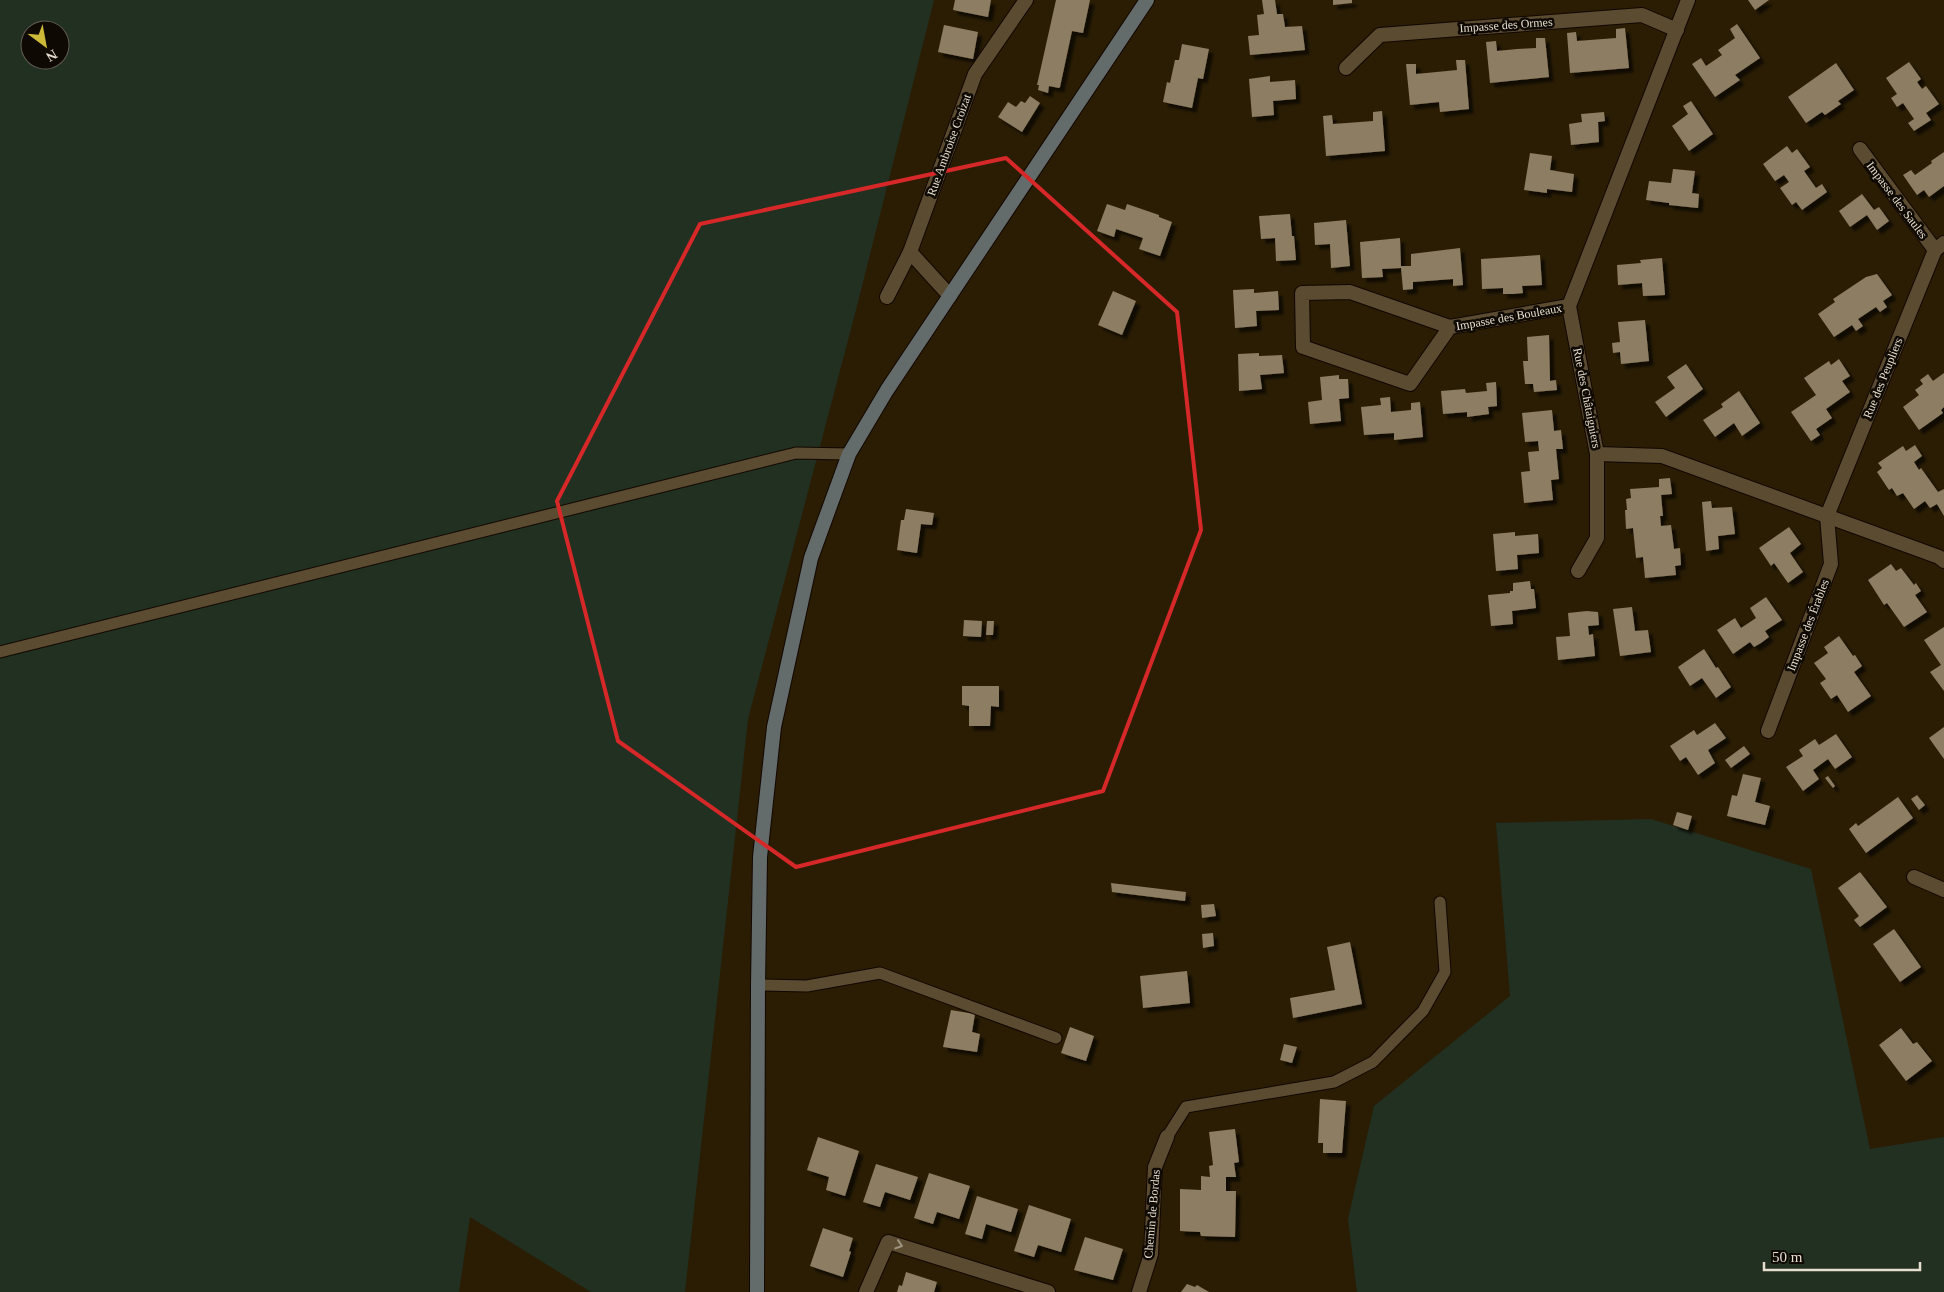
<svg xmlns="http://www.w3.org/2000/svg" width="1944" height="1292" font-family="'Times New Roman',serif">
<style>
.green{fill:#223021;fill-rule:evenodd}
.building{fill:#8d7d62;filter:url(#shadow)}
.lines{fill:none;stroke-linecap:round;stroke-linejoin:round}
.service-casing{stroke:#120700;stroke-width:13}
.minor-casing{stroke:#120700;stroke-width:16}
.secondary-casing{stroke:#120700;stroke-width:16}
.service{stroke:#5a4b31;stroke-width:11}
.minor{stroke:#5a4b31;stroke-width:14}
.secondary{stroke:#646c6b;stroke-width:14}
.oneway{stroke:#a09480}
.marked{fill:none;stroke:#d62828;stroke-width:4;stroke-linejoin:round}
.labels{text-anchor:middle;stroke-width:5;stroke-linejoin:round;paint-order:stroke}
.street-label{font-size:12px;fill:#e6decf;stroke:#0e0902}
</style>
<defs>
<filter id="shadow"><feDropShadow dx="4.5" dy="4.5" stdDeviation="1" flood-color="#0009"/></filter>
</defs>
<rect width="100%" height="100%" fill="#2a1d04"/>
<g class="green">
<path d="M0,0H934L857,306L748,719L685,1292H591L470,1217L459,1292H0ZM30,30H60V60H30Z"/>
<polygon points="1651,819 1811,869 1870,1149 1944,1137 1944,1292 1357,1292 1348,1219 1374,1106 1510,996 1496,823"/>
</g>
<g class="building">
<polygon points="955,0 991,0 988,17 953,10"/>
<polygon points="1056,0 1090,0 1083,33 1072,31 1060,87 1059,88 1049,86 1048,93 1038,90 1039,85 1037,85"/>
<polygon points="1262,0 1275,0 1277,14 1283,14 1285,27 1302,26 1305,50 1250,55 1248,36 1259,35 1257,15 1264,14"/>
<polygon points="1333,0 1352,0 1352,3 1333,5"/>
<polygon points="1748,0 1769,0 1755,10"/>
<polygon points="1737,24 1760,58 1735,75 1740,80 1715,97 1692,64 1701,58 1706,66 1722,55 1718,50 1735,38 1730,29"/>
<polygon points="944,25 978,32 973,59 938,52"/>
<polygon points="1625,28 1629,68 1570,73 1567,33 1576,32 1577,41 1616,38 1616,29"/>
<polygon points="1536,38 1545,38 1549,77 1490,83 1486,42 1496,41 1497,51 1517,49 1536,48"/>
<polygon points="1182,44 1209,49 1203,79 1198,78 1192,108 1163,102 1167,82 1170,83 1175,60 1179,60"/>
<polygon points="1456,60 1465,60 1469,109 1440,112 1439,102 1410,105 1406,64 1416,64 1416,74 1457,70"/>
<polygon points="1909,62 1921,79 1917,82 1922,89 1926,86 1939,104 1926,113 1931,120 1914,131 1908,123 1914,119 1903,103 1897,107 1891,98 1897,94 1886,78"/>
<polygon points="1836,63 1854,90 1838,101 1841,104 1825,115 1822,112 1806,123 1788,97"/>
<polygon points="1270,76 1270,82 1295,80 1296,99 1273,101 1274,115 1252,117 1249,79"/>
<polygon points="1030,96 1040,103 1022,132 998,117 1008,102 1016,107 1021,101 1025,103"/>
<polygon points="1691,101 1713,134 1689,151 1672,126 1688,114 1683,106"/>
<polygon points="1382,111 1385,151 1326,156 1323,116 1332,115 1333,124 1373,121 1373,112"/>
<polygon points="1604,112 1605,121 1598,122 1599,142 1571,145 1569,124 1582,122 1581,114"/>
<polygon points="1787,146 1792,153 1797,149 1810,167 1804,171 1816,188 1822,184 1827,192 1802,210 1796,202 1792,205 1780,188 1789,182 1784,175 1775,181 1763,164"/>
<polygon points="1944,152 1944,186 1929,197 1924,190 1917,195 1903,175 1911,170 1915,175 1932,163 1931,161"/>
<polygon points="1530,153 1552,156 1550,170 1574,174 1572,192 1547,189 1547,193 1524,190"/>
<polygon points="1673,169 1695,171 1692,193 1699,194 1698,208 1669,205 1669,203 1646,200 1649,181 1671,183"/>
<polygon points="1862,194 1874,210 1879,207 1889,221 1877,230 1867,215 1850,227 1839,211"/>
<polygon points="1107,204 1125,210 1127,204 1159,215 1159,217 1172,222 1160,256 1139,249 1143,238 1116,229 1114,237 1097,231"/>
<polygon points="1290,214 1292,236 1294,236 1296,260 1276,261 1275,238 1261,239 1259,216"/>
<polygon points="1346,220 1350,266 1331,268 1330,244 1315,245 1314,223"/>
<polygon points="1400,238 1401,266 1411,266 1411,254 1460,248 1463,285 1453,286 1453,279 1413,282 1413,289 1403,290 1401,268 1382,269 1383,277 1362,278 1360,242"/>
<polygon points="1540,255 1542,285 1522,286 1523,293 1513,294 1503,294 1503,288 1482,289 1481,259"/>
<polygon points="1662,258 1665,295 1643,296 1642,283 1618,285 1617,265 1641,263 1640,260"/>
<polygon points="1877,274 1892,295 1883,301 1887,307 1880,312 1876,307 1858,319 1863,326 1856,331 1852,325 1834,337 1818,314 1835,302 1833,299 1866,277"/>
<polygon points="1254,289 1254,293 1278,291 1279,310 1256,311 1257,326 1235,328 1233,290"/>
<polygon points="1113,291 1136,301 1122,335 1098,325"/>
<polygon points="1645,320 1649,361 1621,364 1620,352 1613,353 1612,343 1620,342 1618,322"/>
<polygon points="1549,335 1550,381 1556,380 1557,390 1534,392 1533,384 1525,384 1523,361 1528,361 1527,337"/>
<polygon points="1259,353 1259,356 1282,355 1284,373 1260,375 1262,389 1239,391 1238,354"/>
<polygon points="1839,359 1850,376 1842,381 1850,392 1826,409 1832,418 1816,429 1820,435 1811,441 1791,412 1816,395 1804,378 1829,361 1831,365"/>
<polygon points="1686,364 1703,389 1666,417 1655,402 1675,388 1667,377"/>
<polygon points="1944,373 1944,407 1941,410 1943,413 1919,430 1903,407 1919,395 1915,390 1923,384 1920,380 1928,374 1933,381"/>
<polygon points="1339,375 1339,379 1348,379 1349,398 1339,399 1341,421 1310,424 1308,402 1322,400 1320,377"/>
<polygon points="1496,382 1497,406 1488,407 1489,414 1467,417 1467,412 1443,414 1441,391 1465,389 1466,393 1487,391 1486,383"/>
<polygon points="1739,391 1760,423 1742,436 1734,423 1715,437 1703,420 1723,407 1721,404"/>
<polygon points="1390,397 1391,412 1411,410 1411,403 1420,402 1423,437 1394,440 1394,433 1364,435 1361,407 1381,405 1380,398"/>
<polygon points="1552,410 1554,431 1561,430 1563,449 1556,449 1559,479 1551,480 1553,500 1524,503 1521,472 1530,471 1528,452 1539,451 1538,441 1525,442 1522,413"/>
<polygon points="1915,445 1922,456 1914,462 1919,470 1921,468 1938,492 1944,489 1944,516 1937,504 1930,508 1925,501 1914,509 1903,493 1897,496 1892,488 1889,490 1877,472 1882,468 1878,463 1903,446 1906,451"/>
<polygon points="1670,478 1672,494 1661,495 1663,516 1660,516 1661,526 1671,525 1674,549 1680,548 1681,565 1675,566 1676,575 1645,578 1643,557 1636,558 1633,528 1626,529 1625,510 1627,510 1626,499 1631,498 1630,489 1659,487 1659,479"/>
<polygon points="1711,501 1712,508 1732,507 1735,534 1718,536 1719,549 1706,551 1702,502"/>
<polygon points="906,509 934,513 932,525 921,524 917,553 897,550 901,520 904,520"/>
<polygon points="1789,527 1801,544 1790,553 1803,572 1788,583 1774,563 1771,566 1759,548"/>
<polygon points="1515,532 1515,536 1538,534 1539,553 1517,555 1518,569 1496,571 1493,534"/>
<polygon points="1891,564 1896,571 1901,568 1914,585 1916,583 1921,591 1915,595 1927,612 1904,627 1887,603 1884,605 1868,580"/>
<polygon points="1530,581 1531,589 1534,589 1536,608 1512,611 1513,624 1491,626 1488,595 1510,593 1510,591 1513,591 1513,583"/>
<polygon points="1766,597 1782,620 1765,631 1769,637 1761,643 1754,647 1750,642 1733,654 1717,630 1735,618 1741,628 1756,618 1750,608"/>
<polygon points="1632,607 1635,631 1648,630 1651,652 1620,656 1613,609"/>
<polygon points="1587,611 1598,612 1599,625 1588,626 1589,635 1593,634 1595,656 1558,660 1556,637 1570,636 1568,613"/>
<polygon points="964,620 982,621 981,637 963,636"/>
<polygon points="987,621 994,621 993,635 986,635"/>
<polygon points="1944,627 1944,691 1930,672 1941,665 1924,640"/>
<polygon points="1839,636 1853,656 1855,655 1862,666 1854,672 1871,696 1848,712 1837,695 1831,699 1820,683 1826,679 1814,663 1828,653 1824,647"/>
<polygon points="1704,649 1716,668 1718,667 1731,687 1716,698 1702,678 1690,686 1678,667"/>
<polygon points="962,686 999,686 999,707 991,706 990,726 969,726 969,706 962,705"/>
<polygon points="1715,723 1726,738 1708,750 1715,763 1698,775 1686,757 1680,761 1670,746 1694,730 1697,735"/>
<polygon points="1944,727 1944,759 1929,738"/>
<polygon points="1836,734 1852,757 1835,769 1828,759 1813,770 1819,779 1803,791 1786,767 1803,756 1799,750 1815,739 1819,745"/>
<polygon points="1744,746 1750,754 1731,768 1725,760"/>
<polygon points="1743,774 1761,778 1755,802 1770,806 1765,825 1727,816 1732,795 1737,796"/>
<polygon points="1828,776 1835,786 1833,788 1825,778"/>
<polygon points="1917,795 1925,805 1919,810 1911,799"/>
<polygon points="1898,797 1913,818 1866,853 1849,829 1856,823 1858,826"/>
<polygon points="1677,812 1692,816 1688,830 1673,825"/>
<polygon points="1860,872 1887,907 1860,927 1854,920 1859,916 1838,888"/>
<polygon points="1111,883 1186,892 1185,901 1112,892"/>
<polygon points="1214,904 1216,916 1202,918 1201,905"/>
<polygon points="1894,929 1921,967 1900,982 1873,944"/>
<polygon points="1213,933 1214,946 1203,948 1202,934"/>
<polygon points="1350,942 1362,1004 1293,1018 1290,998 1335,990 1327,947"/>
<polygon points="1187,971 1190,1003 1143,1008 1140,976"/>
<polygon points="951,1010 975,1014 972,1032 980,1034 977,1052 943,1047"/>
<polygon points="1070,1027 1094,1036 1086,1061 1061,1053"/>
<polygon points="1901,1028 1913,1044 1917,1042 1932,1061 1906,1081 1879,1045"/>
<polygon points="1284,1044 1297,1047 1292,1063 1280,1060"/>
<polygon points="1320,1099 1346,1101 1342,1153 1323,1153 1323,1143 1318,1143"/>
<polygon points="1235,1129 1239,1162 1234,1163 1236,1177 1226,1177 1226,1191 1236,1191 1235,1237 1201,1236 1200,1232 1180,1231 1180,1189 1201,1190 1201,1176 1210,1177 1209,1166 1213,1165 1209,1132"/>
<polygon points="818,1137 859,1151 845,1196 826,1190 829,1177 807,1170"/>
<polygon points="876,1164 918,1177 910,1200 885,1192 880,1207 863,1202"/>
<polygon points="929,1173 970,1186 959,1219 937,1212 933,1224 914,1218"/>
<polygon points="977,1196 1018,1209 1011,1232 986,1224 982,1239 965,1234"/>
<polygon points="1029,1205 1071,1219 1061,1252 1038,1245 1034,1257 1014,1251"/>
<polygon points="823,1228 853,1238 849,1251 851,1252 843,1277 810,1266"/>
<polygon points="1085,1237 1123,1249 1113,1280 1074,1270"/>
<polygon points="906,1272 937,1282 934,1292 897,1292 899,1285 902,1286"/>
<polygon points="1187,1284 1195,1287 1197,1285 1209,1292 1181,1292"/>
</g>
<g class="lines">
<defs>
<g id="service">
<polyline points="0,652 796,453 849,454"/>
<polyline points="758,985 807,986 880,973 1056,1038"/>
<polyline points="1167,1137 1186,1107 1334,1082 1373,1062 1423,1011 1445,972 1440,902"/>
</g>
<g id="minor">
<polyline points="1688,0 1569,306 1597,454 1662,456 1939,557 1944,561"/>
<polyline points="1346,68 1380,35 1642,15 1677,30"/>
<polyline points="1860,149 1935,250"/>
<polyline points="910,252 950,296"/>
<polyline points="887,297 910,252 975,74 1026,0"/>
<polyline points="1450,327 1410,384 1303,347 1302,293 1350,292 1450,327 1569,306"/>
<polyline points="1578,571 1597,538 1597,454"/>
<polyline points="1768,731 1831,564 1827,516 1935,250 1944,243"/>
<polyline points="1914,877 1944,890"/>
<polyline points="866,1292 888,1242 1048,1292"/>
<polyline points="1139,1292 1151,1254 1155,1167 1167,1137"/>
</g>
<polyline id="secondary" points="757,1292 758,985 760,857 774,727 811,558 849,454 887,390 1147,0"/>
</defs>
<use href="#service" class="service-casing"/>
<use href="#minor" class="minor-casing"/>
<use href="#secondary" class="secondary-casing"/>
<use href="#service" class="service"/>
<use href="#minor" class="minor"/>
<use href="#secondary" class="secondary"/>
</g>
<defs><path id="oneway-chevron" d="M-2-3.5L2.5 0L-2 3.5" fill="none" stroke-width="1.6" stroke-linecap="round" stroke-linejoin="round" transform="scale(1.25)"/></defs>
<use class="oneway" href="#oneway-chevron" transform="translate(899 1245) rotate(18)"/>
<path class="marked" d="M1006,158L1177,312L1201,530L1103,791L796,867L618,741L557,501L700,224Z"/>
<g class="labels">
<g class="street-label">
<text transform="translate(1506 25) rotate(-4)" y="4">Impasse des Ormes</text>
<text transform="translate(949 145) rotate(-70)" y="4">Rue Ambroise Croizat</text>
<text transform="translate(1897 200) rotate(53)" y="4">Impasse des Saules</text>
<text transform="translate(1509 317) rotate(-10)" y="4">Impasse des Bouleaux</text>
<text transform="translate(1883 378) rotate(-68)" y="4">Rue des Peupliers</text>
<text transform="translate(1587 398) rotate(79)" y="4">Rue des Châtaigniers</text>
<text transform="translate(1808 625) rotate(-69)" y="4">Impasse des Érables</text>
<text transform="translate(1152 1214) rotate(-85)" y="4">Chemin de Bordas</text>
</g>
</g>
<g transform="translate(45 45) rotate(148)"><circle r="24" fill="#0e0902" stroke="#645e54"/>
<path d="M0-4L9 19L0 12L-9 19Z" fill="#cdb938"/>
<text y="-8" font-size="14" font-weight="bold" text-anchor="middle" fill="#e6decf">N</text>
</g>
<path d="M1764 1262v8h156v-8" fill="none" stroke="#e6decf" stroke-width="2.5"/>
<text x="1772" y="1262" font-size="15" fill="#e6decf" stroke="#0e0902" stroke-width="4" paint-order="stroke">50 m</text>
</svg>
